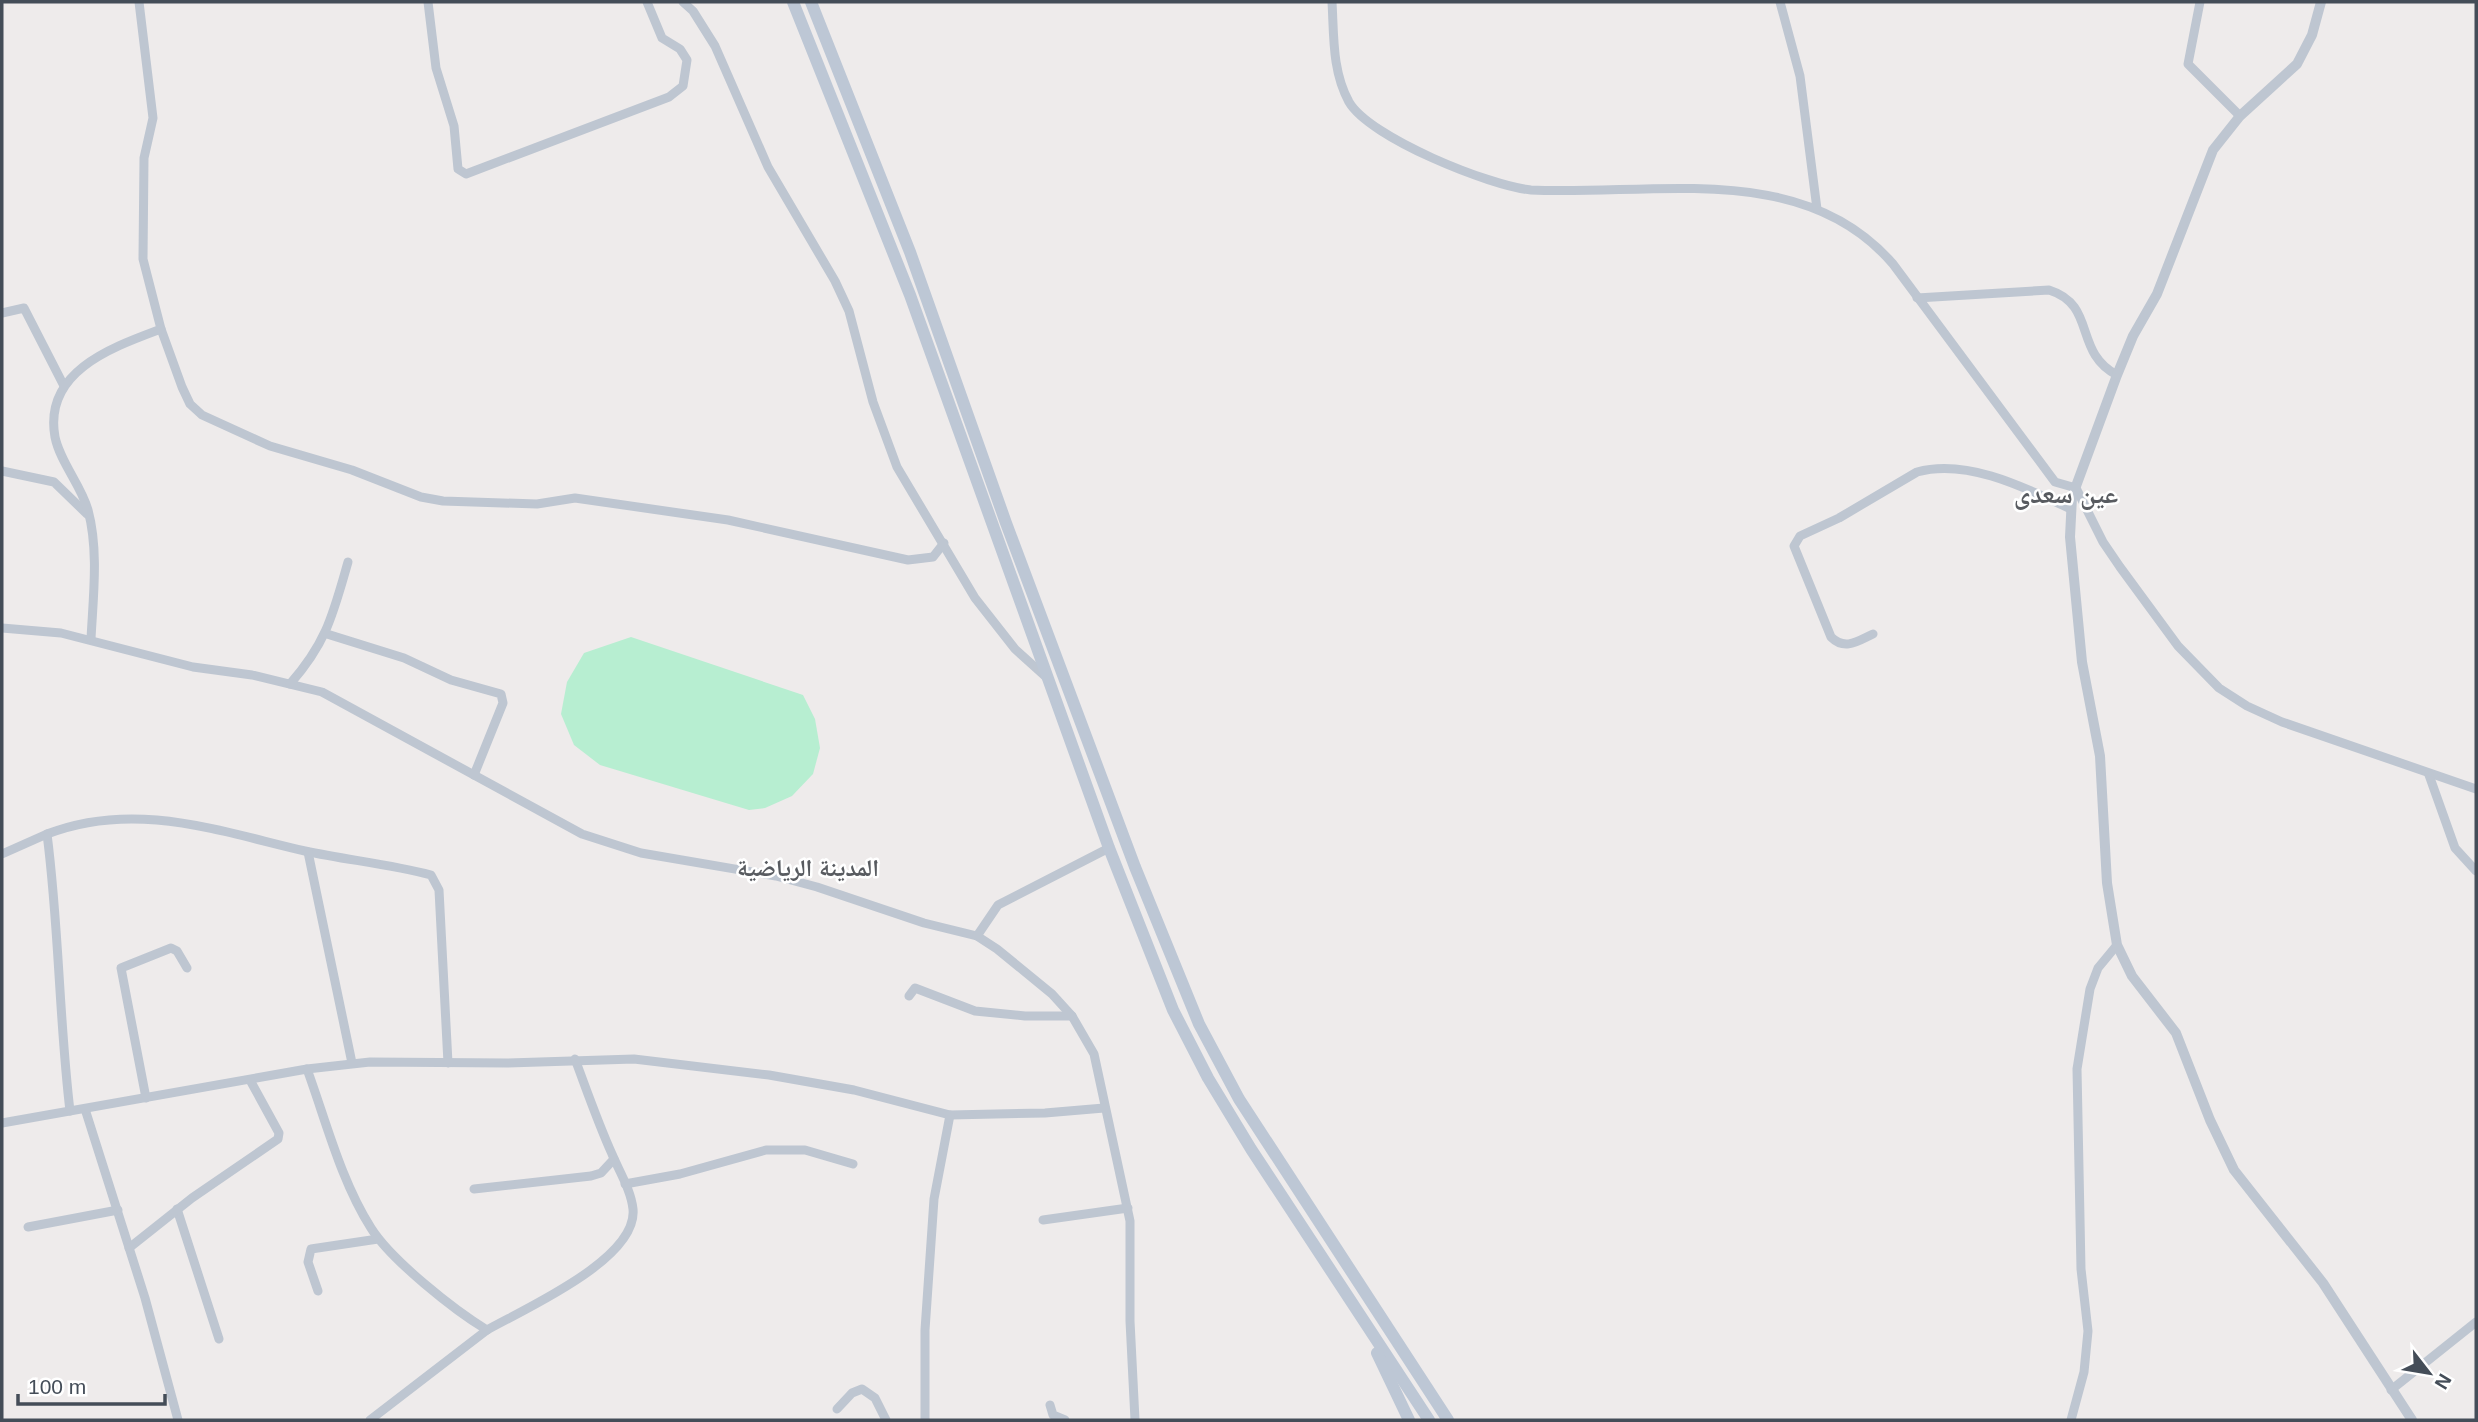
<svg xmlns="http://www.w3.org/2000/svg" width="2478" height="1422" font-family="Helvetica,'Noto Naskh Arabic',sans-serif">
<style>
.green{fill:#b7eed1}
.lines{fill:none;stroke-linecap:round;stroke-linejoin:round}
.minor{stroke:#bec6d1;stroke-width:9}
.tertiary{stroke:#bec6d1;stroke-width:10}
.secondary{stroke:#bdc7d5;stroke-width:12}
.labels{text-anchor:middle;stroke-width:5;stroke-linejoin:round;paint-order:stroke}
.neighbourhood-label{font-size:24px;font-weight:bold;fill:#585b60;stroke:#fff}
.quarter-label{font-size:26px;font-weight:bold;fill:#585b60;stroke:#fff}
</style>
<rect width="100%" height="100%" fill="#eeebeb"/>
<polygon class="green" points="631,637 803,695 815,719 820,748 813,774 792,796 765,808 749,810 600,765 574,745 561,714 567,682 584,653"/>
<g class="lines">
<g class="minor">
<polyline points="139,2 153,118 144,158 143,259 161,329 182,387 190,404 202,415 270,446 352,470 421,497 443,501 537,504 575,498 728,520 908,560 933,557 944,543"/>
<polyline points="428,2 436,68 454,126 458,169 466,174 669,97 683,86 687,60 680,49 662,38 647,2"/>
<polyline points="683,2 693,11 715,46 768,167 835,281 849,311 873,402 897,467 975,598 1015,649 1046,677"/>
<path d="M1332,2C1334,36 1332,71 1349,102C1370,138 1490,186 1531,190C1653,196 1803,159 1893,264L2055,482L2076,488L2103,542L2120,567L2178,646L2219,688L2247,706L2282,722L2476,789"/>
<polyline points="1780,2 1800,76 1817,209"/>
<polyline points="2200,2 2188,64 2240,116"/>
<path d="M1917,298L2049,290C2097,305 2073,352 2117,375"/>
<polyline points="2,313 24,308 64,386"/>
<polyline points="2,471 54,482 87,514"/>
<polyline points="2,628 61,633 193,667 252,675 322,692 582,834 641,853 776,876 817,887 924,923 977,936 997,949 1052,994 1072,1016 1094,1054 1130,1221 1130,1321 1135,1420"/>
<polyline points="327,634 404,658 451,680 501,694 503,703 474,775"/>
<path d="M1873,634C1858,641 1845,651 1831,637L1794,546L1800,536L1839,518L1917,472C1967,458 2026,488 2071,509"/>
<path d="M91,639C93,598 99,551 88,510C81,485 60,462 55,437C43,371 113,347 161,329"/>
<path d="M290,684C327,642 333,614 348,562"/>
<polyline points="2429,775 2455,848 2476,871"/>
<path d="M47,834C135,800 218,831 305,851C346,860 390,864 431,875L439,890L448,1063"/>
<polyline points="308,852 352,1063"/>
<path d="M2,854L47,834C59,926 59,1019 70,1111"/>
<polyline points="977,936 998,905 1109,848"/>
<polyline points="909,996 915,988 975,1011 1025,1016 1072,1016"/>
<path d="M307,1069C326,1121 341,1181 371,1228C391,1260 454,1310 487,1330L370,1420"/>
<polyline points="146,1098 121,968 171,948 177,951 187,968"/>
<polyline points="85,1109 145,1298 178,1420"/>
<polyline points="2,1123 307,1069 370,1062 507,1063 634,1059 769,1075 854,1090 950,1115 1045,1113 1104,1108"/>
<polyline points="625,1184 680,1174 766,1150 805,1150 853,1164"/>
<polyline points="474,1189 591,1176 601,1173 614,1159"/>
<polyline points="177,1209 219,1339"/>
<polyline points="1043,1220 1128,1208"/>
<polyline points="28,1227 118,1210"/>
<polyline points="129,1248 192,1198 278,1139 279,1133 250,1080"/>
<polyline points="318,1291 308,1262 311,1249 378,1239"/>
<path d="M487,1330C524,1309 638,1259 633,1209C631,1190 619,1171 612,1154C598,1123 587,1091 575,1059"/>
<polyline points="2391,1390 2476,1322"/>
<polyline points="1050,1405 1053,1415 1065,1420"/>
<polyline points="837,1409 852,1393 862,1389 875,1398 886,1420"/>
<polyline points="925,1420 925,1330 934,1199 950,1115"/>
<polyline points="2071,1420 2084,1372 2088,1331 2081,1269 2077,1069 2090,989 2098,968 2117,945"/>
</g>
<polyline class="tertiary" points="2321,2 2312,35 2297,64 2240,116 2213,150 2157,294 2133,336 2117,375 2072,497 2070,537 2082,662 2100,756 2107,883 2117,945 2132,976 2176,1033 2210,1120 2234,1170 2323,1283 2412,1420"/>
<g class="secondary">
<polyline points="793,2 910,295 1109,848 1173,1010 1208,1078 1251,1149 1429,1420"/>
<polyline points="811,2 910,252 1006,523 1135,867 1199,1024 1239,1099 1448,1420"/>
<polyline points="1377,1353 1409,1420"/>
</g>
</g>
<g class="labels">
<g class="neighbourhood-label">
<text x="808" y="876">المدينة الرياضية</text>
</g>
<g class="quarter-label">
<text x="2066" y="503">عين سعدى</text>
</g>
</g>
<rect width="2478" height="1422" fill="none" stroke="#444d58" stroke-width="7"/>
<g transform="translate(2429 1373) rotate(121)" stroke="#ffffff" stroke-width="5" paint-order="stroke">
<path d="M0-5L12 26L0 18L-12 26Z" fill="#444d58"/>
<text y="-10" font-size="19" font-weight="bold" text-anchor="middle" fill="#444d58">N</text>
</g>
<path d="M18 1394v10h147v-10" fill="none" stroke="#444d58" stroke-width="3.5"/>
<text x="28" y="1394" font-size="21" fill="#444d58" stroke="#ffffff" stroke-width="5" paint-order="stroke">100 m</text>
</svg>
